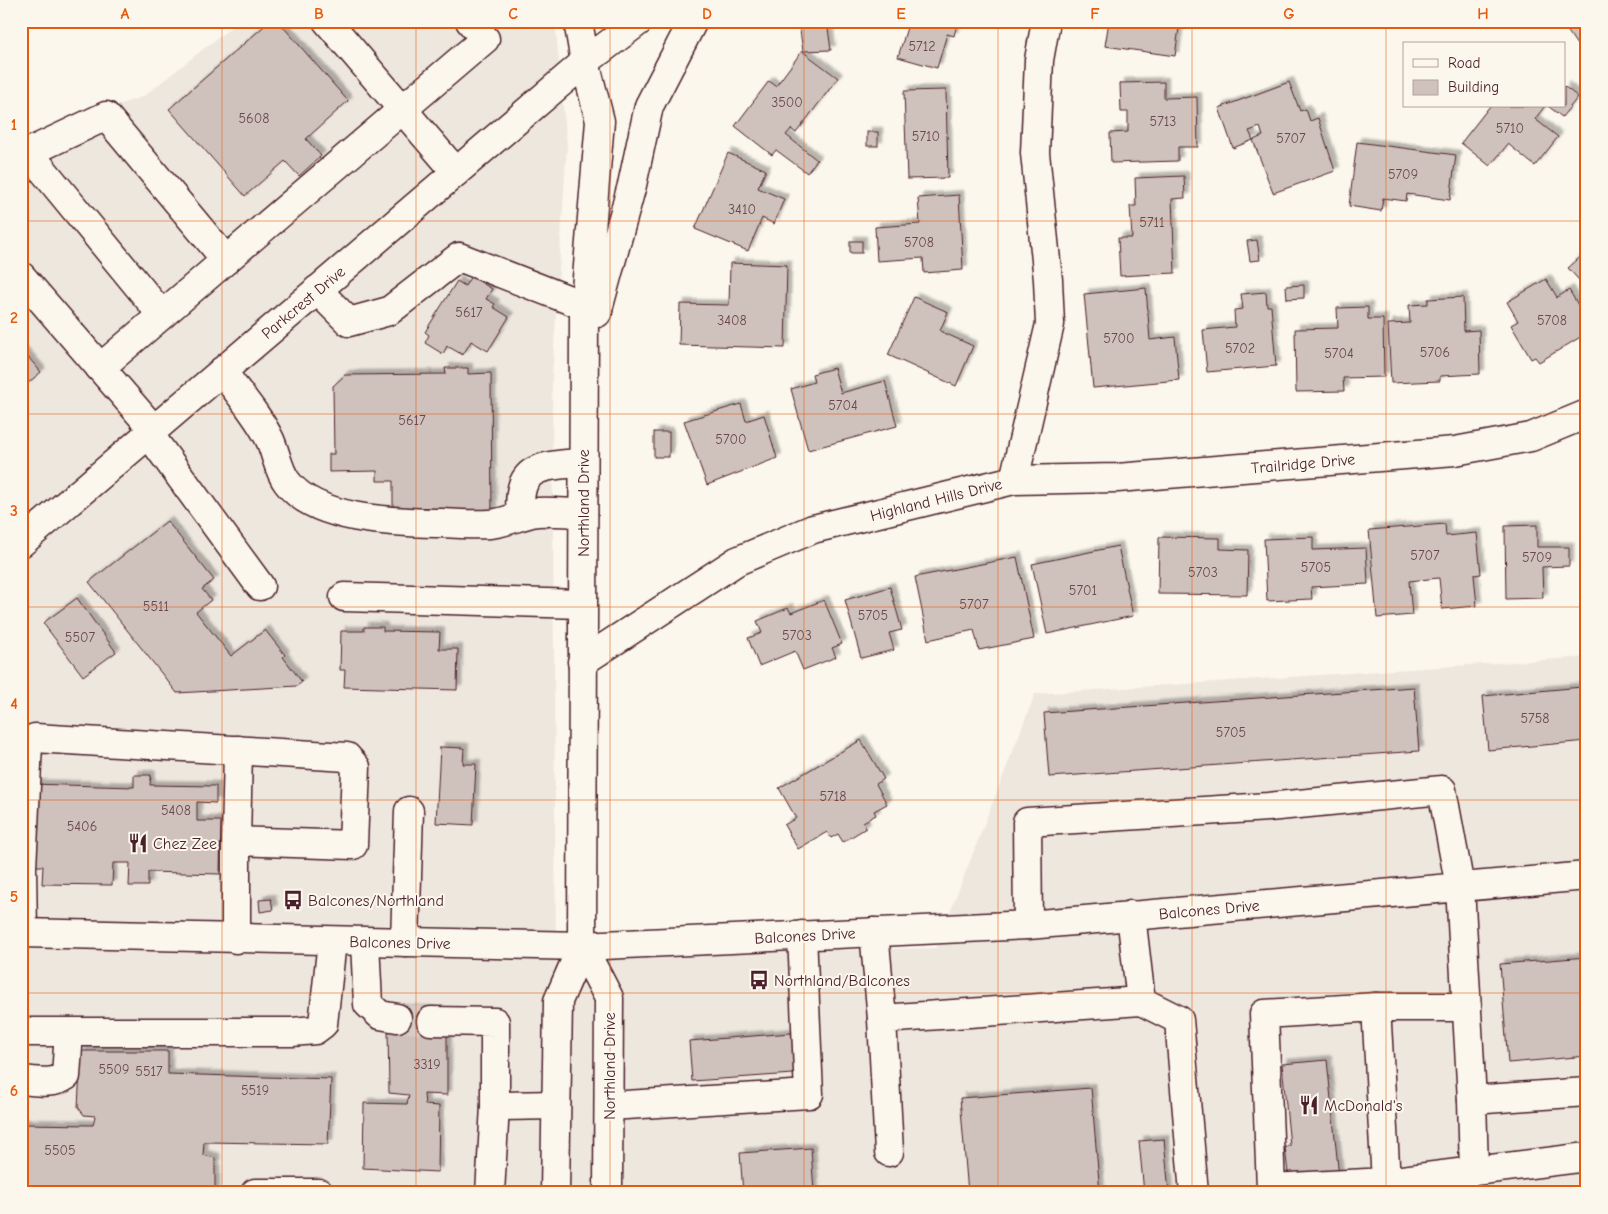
<svg xmlns="http://www.w3.org/2000/svg" width="1608" height="1214" font-family="'Comic Neue',sans-serif">
<style>
.built{fill:#eee7de}
.building{fill:#cfc2bc;stroke:#4a1f2b;filter:url(#shadow)}
.lines{fill:none;stroke-linecap:round;stroke-linejoin:round}
.minor-tunnel{stroke:#d8ccc5;stroke-width:28;stroke-dasharray:28 14;stroke-linecap:butt}
.minor-casing{stroke:#4a1f2b;stroke-width:31}
.major-casing{stroke:#4a1f2b;stroke-width:31}
.minor{stroke:#fbf7ec;stroke-width:28}
.major{stroke:#fbf7ec;stroke-width:28}
.grid{fill:none;stroke:#e8590c;stroke-width:1;stroke-opacity:0.55}
.labels{text-anchor:middle;stroke-width:4;stroke-linejoin:round;paint-order:stroke}
.number-label{font-size:14px;fill:#6b484f}
.street-label{font-size:16px;fill:#4a1f2b;stroke:#fbf7ec}
.poi-label{font-size:16px;fill:#4a1f2b;stroke:#fbf7ec;text-anchor:start}
.neatline{fill:none;stroke:#e8590c;stroke-width:2}
.grid-label{font-size:16px;text-anchor:middle;font-weight:bold;fill:#e8590c}
</style>
<defs>
<filter id="shadow"><feDropShadow dx="4.5" dy="-4.5" stdDeviation="1" flood-color="#0004"/></filter>
</defs>
<rect width="100%" height="100%" fill="#fbf7ec"/>
<filter id="ink" filterUnits="userSpaceOnUse"><feTurbulence type="fractalNoise" baseFrequency=".02" numOctaves="2"/><feDisplacementMap in="SourceGraphic" scale="10" xChannelSelector="R" yChannelSelector="G"/><feConvolveMatrix kernelMatrix="1 2 1 2 8 2 1 2 1" color-interpolation-filters="sRGB"/></filter>
<g filter="url(#ink)">
<polygon class="built" points="239,21 555,21 567,145 552,378 556,955 936,948 1035,694 1587,657 1587,1193 21,1193 21,139 144,96"/>
<g class="building">
<polygon points="270,21 278,21 348,101 306,139 321,156 299,176 285,161 245,196 169,109"/>
<polygon points="820,21 827,21 831,50 803,51 799,24"/>
<polygon points="909,21 958,21 954,36 947,34 937,68 898,57"/>
<polygon points="1109,21 1180,21 1175,56 1105,46"/>
<polygon points="1561,21 1587,21 1587,38 1577,45"/>
<polygon points="802,51 838,78 796,133 791,129 786,135 817,160 807,173 776,150 772,155 735,126 769,81 776,86"/>
<polygon points="1164,82 1164,98 1197,97 1198,147 1178,147 1178,161 1111,163 1110,133 1128,132 1128,112 1121,112 1120,83"/>
<polygon points="1289,82 1300,111 1306,109 1310,121 1318,118 1335,171 1273,193 1253,140 1263,136 1260,127 1249,131 1253,140 1233,148 1219,108"/>
<polygon points="1564,86 1578,97 1562,117 1548,106 1564,106"/>
<polygon points="946,90 948,178 907,179 904,91"/>
<polygon points="1490,106 1545,106 1535,119 1558,137 1535,166 1508,144 1490,166 1461,143"/>
<rect x="867" y="132" width="11" height="14"/>
<polygon points="1357,142 1456,155 1450,200 1407,194 1406,201 1383,198 1381,211 1349,206"/>
<polygon points="728,153 766,170 758,188 784,199 774,224 762,218 748,251 695,229"/>
<polygon points="1184,176 1185,198 1172,199 1175,273 1120,276 1118,238 1132,238 1130,206 1136,206 1135,178"/>
<polygon points="959,195 963,270 924,273 923,258 877,261 875,227 920,224 918,198"/>
<polygon points="1257,240 1260,260 1250,261 1247,241"/>
<rect x="850" y="241" width="12" height="12"/>
<polygon points="1585,253 1587,255 1587,289 1568,268"/>
<polygon points="730,263 787,265 785,348 679,345 680,304 729,305"/>
<polygon points="471,276 492,289 486,299 495,304 493,307 509,317 488,351 471,341 463,355 447,346 443,354 425,343 429,335 425,332 457,281 465,286"/>
<polygon points="1546,279 1557,297 1556,298 1569,290 1587,320 1587,333 1539,362 1535,357 1531,359 1511,325 1518,321 1507,302"/>
<polygon points="1304,285 1304,298 1287,299 1286,286"/>
<polygon points="1146,288 1150,340 1175,337 1179,380 1093,388 1084,294"/>
<polygon points="1266,292 1267,306 1271,306 1276,366 1207,372 1203,330 1235,327 1234,310 1243,309 1241,294"/>
<polygon points="914,297 948,312 940,331 973,346 956,386 888,355"/>
<polygon points="1463,297 1464,331 1479,330 1480,374 1440,376 1440,381 1391,383 1388,324 1410,323 1409,305 1428,304 1428,299"/>
<polygon points="1368,307 1368,319 1383,319 1384,377 1343,378 1344,391 1296,392 1295,329 1338,328 1337,308"/>
<polygon points="21,349 41,372 21,389"/>
<polygon points="445,368 468,368 468,374 491,373 492,519 393,520 393,481 377,481 377,471 329,472 329,454 334,454 333,386 345,375 446,374"/>
<polygon points="834,368 841,393 885,381 897,426 808,450 791,389 814,382 812,374"/>
<polygon points="741,404 746,421 764,415 777,458 707,485 684,421"/>
<rect x="654" y="432" width="15" height="25"/>
<polygon points="167,521 214,580 202,589 211,600 196,612 231,656 265,630 285,655 283,657 302,682 297,686 177,693 89,582"/>
<polygon points="1445,524 1446,536 1477,533 1481,574 1474,575 1477,606 1442,609 1439,578 1409,581 1412,615 1377,618 1369,530"/>
<polygon points="1537,525 1537,547 1569,547 1569,566 1542,567 1543,598 1506,599 1505,526"/>
<polygon points="1159,537 1220,538 1220,549 1248,550 1247,595 1158,594"/>
<polygon points="1313,537 1313,550 1366,548 1368,584 1311,587 1312,599 1267,601 1264,539"/>
<polygon points="1118,546 1133,616 1047,634 1032,564"/>
<polygon points="1017,557 1034,639 979,650 974,630 928,640 915,577"/>
<polygon points="890,587 902,630 889,633 894,650 861,658 845,600"/>
<polygon points="77,598 116,652 83,676 43,623"/>
<polygon points="824,600 842,644 832,648 836,657 803,670 795,651 759,666 748,638 762,633 757,621 788,608 791,613"/>
<polygon points="364,627 383,627 383,631 440,632 439,649 458,649 457,690 344,687 345,670 340,670 341,631 364,631"/>
<polygon points="1414,687 1419,751 1049,777 1044,713"/>
<polygon points="1582,687 1587,741 1488,750 1483,696"/>
<polygon points="861,740 884,779 876,784 887,804 874,811 876,815 863,822 866,828 843,842 838,834 831,838 827,832 798,849 784,825 796,818 779,788"/>
<polygon points="440,747 464,748 463,764 476,764 473,825 436,823"/>
<polygon points="134,775 151,775 150,785 216,786 216,803 197,802 197,821 221,821 220,874 148,872 148,886 129,886 130,863 113,863 112,885 42,884 43,866 28,866 30,784 134,787"/>
<polygon points="271,899 273,910 260,912 259,900"/>
<polygon points="1587,957 1587,1056 1508,1063 1500,964"/>
<polygon points="397,1009 431,1011 447,1032 447,1095 424,1094 425,1105 439,1106 438,1172 363,1168 364,1103 407,1104 409,1095 389,1093 388,1028"/>
<polygon points="804,1032 807,1073 692,1081 689,1041"/>
<polygon points="81,1051 168,1051 168,1074 331,1079 328,1144 204,1142 203,1155 215,1158 215,1193 21,1193 21,1124 93,1125 95,1116 84,1115 78,1107"/>
<polygon points="1327,1060 1339,1177 1289,1182 1285,1147 1290,1146 1282,1064"/>
<polygon points="1091,1088 1100,1193 968,1193 960,1098"/>
<polygon points="1164,1139 1169,1193 1144,1193 1139,1141"/>
<polygon points="811,1148 814,1193 743,1193 740,1153"/>
</g>
<g class="lines">
<polyline class="minor-tunnel" points="397,1018 431,1021"/>
<defs>
<g id="minor">
<polyline points="327,21 456,172"/>
<polyline points="29,153 162,315"/>
<polyline points="21,156 106,116 226,260 100,368"/>
<polyline points="226,260 485,39 470,21"/>
<polyline points="21,276 154,430"/>
<polyline points="317,290 349,322 389,311 459,257 598,311"/>
<path d="M222,371C238,393 258,415 270,440C276,453 278,470 287,482C315,521 396,522 440,523C457,524 473,525 490,524C506,523 521,514 537,512C552,511 568,513 583,513"/>
<polyline points="149,434 260,586"/>
<polyline points="1014,480 1050,324 1048,280 1035,153 1039,60 1046,21"/>
<path d="M521,515C515,464 543,466 583,463"/>
<polyline points="21,543 585,62 578,21"/>
<polyline points="344,597 582,604"/>
<polyline points="582,662 737,561 813,529 1014,480 1117,478 1455,451 1531,437 1587,414"/>
<polyline points="1131,915 1141,1001 1179,1020 1194,1193"/>
<polyline points="1028,925 1027,822 1268,807 1442,790 1460,887 1472,1100"/>
<polyline points="874,932 882,1019"/>
<polyline points="21,933 582,946 1028,925 1587,876"/>
<polyline points="23,934 22,868 28,744 35,738 347,757 356,767 353,845 236,841"/>
<polyline points="236,939 236,841 238,750"/>
<polyline points="365,942 368,1004 380,1015 397,1018"/>
<polyline points="405,942 409,811"/>
<polyline points="1376,1007 1467,1007"/>
<polyline points="431,1021 495,1022 495,1106 556,1105"/>
<polyline points="21,1032 292,1032 315,1030 323,1024 332,941"/>
<path d="M21,1080C36,1081 53,1085 66,1076L69,1032"/>
<polyline points="609,1106 809,1094 802,935"/>
<polyline points="889,1152 882,1019 1141,1001"/>
<polyline points="1474,1171 1472,1100 1587,1092"/>
<polyline points="255,1193 319,1193"/>
<polyline points="490,1193 495,1106"/>
<polyline points="1387,1193 1386,1182 1376,1007 1264,1014 1271,1188 1386,1182 1587,1157"/>
</g>
<g id="major">
<polyline points="597,313 632,185 649,106 693,21"/>
<polyline points="582,946 609,998 608,1193"/>
<polyline points="555,1193 558,1001 582,946 584,314 600,121 585,62 639,21"/>
</g>
</defs>
<use href="#minor" class="minor-casing"/>
<use href="#major" class="major-casing"/>
<use href="#minor" class="minor"/>
<use href="#major" class="major"/>
</g>
</g>
<path class="grid" d="M222,21V1193M416,21V1193M610,21V1193M804,21V1193M998,21V1193M1192,21V1193M1386,21V1193M21,221H1587M21,414H1587M21,607H1587M21,800H1587M21,993H1587"/>
<defs>
<symbol id="restaurant-bare" viewBox="-9 -9 18 18"><path d="M-5-6h1v4h1v-4h1v4h1v-4h1v5L-1.5 .5V6h-2V.5L-5-1ZM5-6V6H3V1.5H1.5Q1.5-4 5-6Z" fill="#4a1f2b" stroke="#fbf7ec" stroke-width="2.5" paint-order="stroke"/></symbol>
<symbol id="bus-bare" viewBox="-9 -9 18 18"><path d="M-5-6H5V4H4V6H2V4H-2V6H-4V4H-5ZM-3.5-4V0h7V-4ZM-3.5 1.2v1.5H-2V1.2ZM2 1.2v1.5H3.5V1.2Z" fill="#4a1f2b" stroke="#fbf7ec" stroke-width="2.5" paint-order="stroke"/></symbol>
</defs>
<g fill-rule="evenodd">
<use href="#restaurant-bare" x="124" y="829" width="28" height="28"/>
<use href="#bus-bare" x="279" y="886" width="28" height="28"/>
<use href="#bus-bare" x="745" y="966" width="28" height="28"/>
<use href="#restaurant-bare" x="1295" y="1091" width="28" height="28"/>
</g>
<g class="labels">
<g class="number-label">
<text x="922" y="51">5712</text>
<text x="787" y="107">3500</text>
<text x="254" y="123">5608</text>
<text x="1163" y="126">5713</text>
<text x="1510" y="133">5710</text>
<text x="926" y="141">5710</text>
<text x="1291" y="143">5707</text>
<text x="1403" y="179">5709</text>
<text x="742" y="214">3410</text>
<text x="1152" y="227">5711</text>
<text x="919" y="247">5708</text>
<text x="469" y="317">5617</text>
<text x="732" y="325">3408</text>
<text x="1552" y="325">5708</text>
<text x="1119" y="343">5700</text>
<text x="1240" y="353">5702</text>
<text x="1435" y="357">5706</text>
<text x="1339" y="358">5704</text>
<text x="843" y="410">5704</text>
<text x="412" y="425">5617</text>
<text x="731" y="444">5700</text>
<text x="1425" y="560">5707</text>
<text x="1537" y="562">5709</text>
<text x="1316" y="572">5705</text>
<text x="1203" y="577">5703</text>
<text x="1083" y="595">5701</text>
<text x="974" y="609">5707</text>
<text x="156" y="611">5511</text>
<text x="873" y="620">5705</text>
<text x="797" y="640">5703</text>
<text x="80" y="642">5507</text>
<text x="1535" y="723">5758</text>
<text x="1231" y="737">5705</text>
<text x="833" y="801">5718</text>
<text x="176" y="815">5408</text>
<text x="82" y="831">5406</text>
<text x="427" y="1069">3319</text>
<text x="114" y="1074">5509</text>
<text x="149" y="1076">5517</text>
<text x="255" y="1095">5519</text>
<text x="60" y="1155">5505</text>
</g>
<g class="street-label">
<text transform="translate(303 302) rotate(-40)" y="6">Parkcrest Drive</text>
<text transform="translate(1303 463) rotate(-5)" y="6">Trailridge Drive</text>
<text transform="translate(936 499) rotate(-14)" y="6">Highland Hills Drive</text>
<text transform="translate(583 503) rotate(-90)" y="6">Northland Drive</text>
<text transform="translate(1209 909) rotate(-5)" y="6">Balcones Drive</text>
<text transform="translate(805 935) rotate(-3)" y="6">Balcones Drive</text>
<text transform="translate(400 942) rotate(1)" y="6">Balcones Drive</text>
<text transform="translate(609 1066) rotate(-90)" y="6">Northland Drive</text>
</g>
<g class="poi-label">
<text x="153" y="849">Chez Zee</text>
<text x="308" y="906">Balcones/Northland</text>
<text x="774" y="986">Northland/Balcones</text>
<text x="1324" y="1111">McDonald's</text>
</g>
</g>
<rect width="1608" height="1214" fill="none" stroke="#fbf7ec" stroke-width="55"/>
<rect x="1403" y="42" width="162" height="65" fill="#fbf7ec" stroke="#b4a19f"/>
<rect x="1413" y="59" width="25" height="8" fill="#fbf7ec" stroke="#b4a19f"/>
<text x="1448" y="68" font-size="15" fill="#4a1f2b">Road</text>
<rect x="1413" y="80" width="25" height="15" fill="#cfc2bc" stroke="#b4a19f"/>
<text x="1448" y="92" font-size="15" fill="#4a1f2b">Building</text>
<rect x="28" y="28" width="1552" height="1158" class="neatline"/>
<g class="grid-label">
<text x="125" y="19">A</text>
<text x="319" y="19">B</text>
<text x="513" y="19">C</text>
<text x="707" y="19">D</text>
<text x="901" y="19">E</text>
<text x="1095" y="19">F</text>
<text x="1289" y="19">G</text>
<text x="1483" y="19">H</text>
<text x="14" y="130">1</text>
<text x="14" y="323">2</text>
<text x="14" y="516">3</text>
<text x="14" y="709">4</text>
<text x="14" y="902">5</text>
<text x="14" y="1096">6</text>
</g>
</svg>
